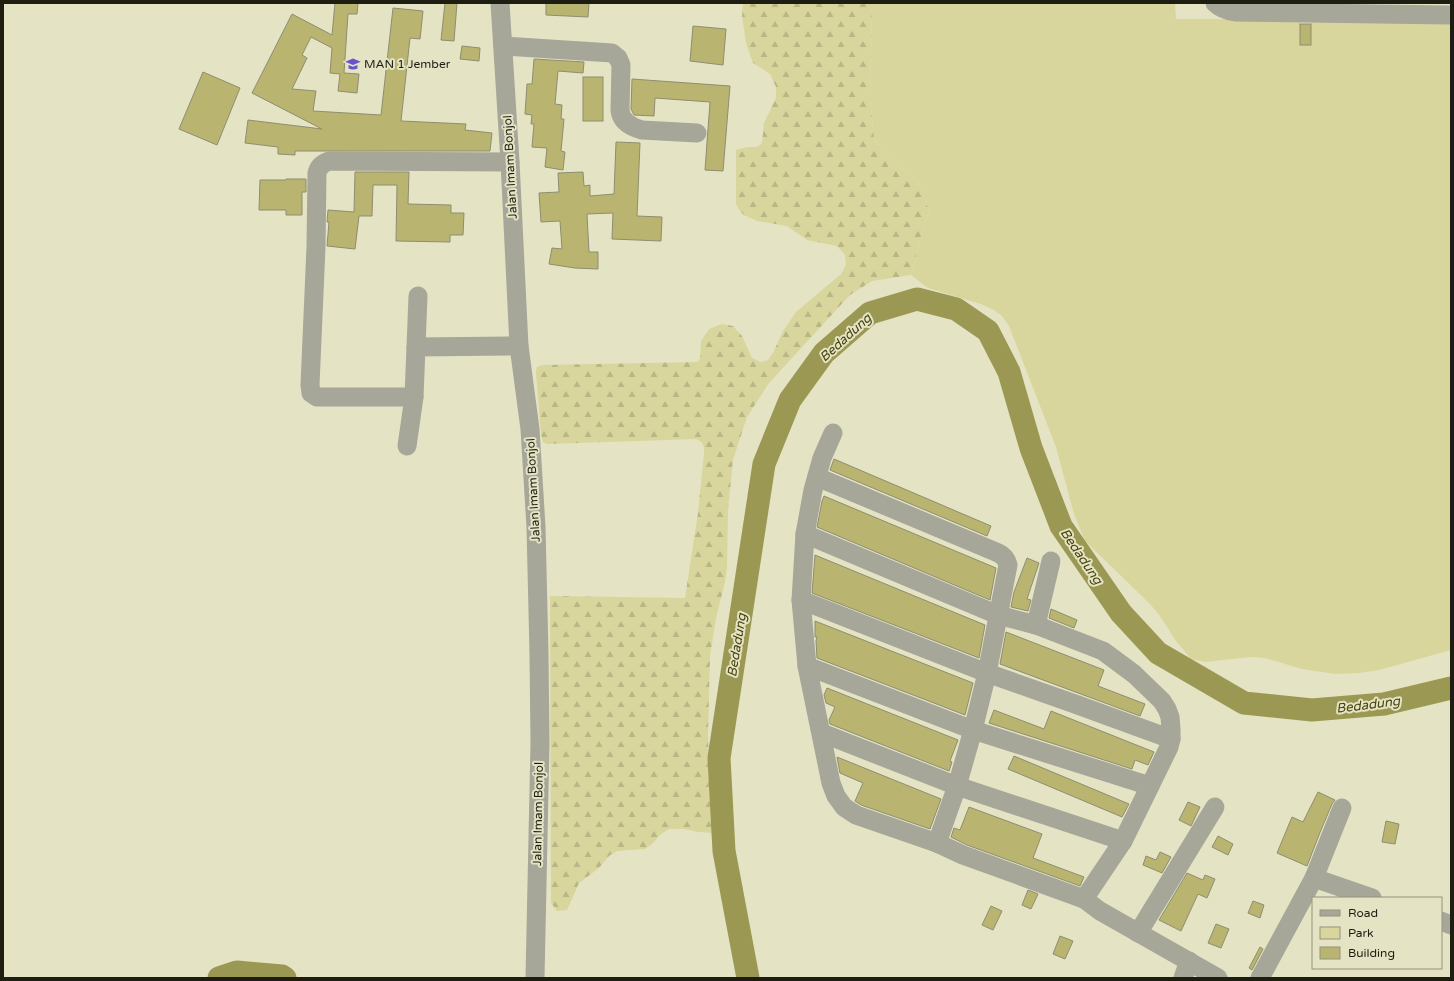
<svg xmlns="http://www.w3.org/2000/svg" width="1454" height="981" font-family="'Varela Round',sans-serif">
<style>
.green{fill:#d8d69d}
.forest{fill:url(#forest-firs)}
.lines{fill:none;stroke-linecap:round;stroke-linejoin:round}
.river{stroke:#9b9853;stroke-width:23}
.building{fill:#b9b570;stroke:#8e8d71}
.minor{stroke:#a6a699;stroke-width:19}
.labels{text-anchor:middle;stroke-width:4;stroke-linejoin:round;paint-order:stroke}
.poi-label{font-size:12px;fill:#1d1d12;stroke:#e4e3c4;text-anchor:start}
.street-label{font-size:12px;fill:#1d1d12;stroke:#e4e3c4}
.water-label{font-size:13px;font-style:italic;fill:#46430b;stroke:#e4e3c4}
</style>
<defs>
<pattern id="forest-firs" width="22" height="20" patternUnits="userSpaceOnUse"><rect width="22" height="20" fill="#d8d69d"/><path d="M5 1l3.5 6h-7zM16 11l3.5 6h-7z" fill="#b9b786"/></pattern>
</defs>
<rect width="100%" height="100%" fill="#e4e3c4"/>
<polygon class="green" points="874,3 1175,3 1176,19 1300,19 1301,45 1311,45 1311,19 1451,20 1451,650 1379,670 1359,673 1335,674 1302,669 1265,658 1251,657 1205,662 1191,659 1176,641 1160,616 1150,604 1085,541 1074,514 1056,447 1009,326 1002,316 994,310 981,304 928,288 911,275 922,232 929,211 918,181 892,160 874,138 870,99 872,7"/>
<path class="forest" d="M743,3H874L872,7L870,99L874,138L892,160L918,181L929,211L922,232L911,275L872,281L850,295L769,383L747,417L733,460L728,510L727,566L725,582L716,618L710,656L708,735L712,833L699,832L684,829H669L660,835L652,844L645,849L617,851L609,856L599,868L579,883L567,910L557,911L551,903L550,596L685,598L698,513L704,453C704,446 704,442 696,439L547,444L543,442L541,435L536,372L537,367L542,365L697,362L700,359L701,341L709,329L722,324L733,326L742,336L752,358L761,362L768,360L773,353L783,331L796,312L841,274L846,265L845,255L837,246L807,240L787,226L757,221L744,215L739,210L736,204V150L747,147H757L762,143L764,123L776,98V87L770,74L753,63L746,43L742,16Z"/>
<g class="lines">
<g class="river">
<polyline points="219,978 237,972 282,976 285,978"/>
<polyline points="748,978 724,851 719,758 764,464 790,400 824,353 870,313 917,299 956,309 988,331 1009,372 1031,448 1061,526 1121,613 1158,653 1244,703 1312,710 1384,704 1451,688"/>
</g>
</g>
<g class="building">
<polygon points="335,3 358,3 357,14 348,14 344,73 359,74 357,93 338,91 340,74 330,73 332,48 311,37 302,55 307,58 292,89 316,91 313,111 381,115 393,8 423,11 420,39 410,38 401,121 466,124 465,130 492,133 490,151 295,151 295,155 278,154 278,147 245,143 248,120 322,129 252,93 292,14 332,35"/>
<polygon points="445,3 457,3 454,41 441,40"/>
<polygon points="546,3 589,3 588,17 546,15"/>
<rect x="1300" y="24" width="11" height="21"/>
<polygon points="693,26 726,29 723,65 690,61"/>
<polygon points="462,46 480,48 479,61 460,59"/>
<polygon points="534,59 584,62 583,73 558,71 555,104 562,105 561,119 564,119 561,151 565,152 563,170 545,167 547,148 532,147 534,124 531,124 532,115 525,114 527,84 532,84"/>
<polygon points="203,72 240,88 217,145 179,129"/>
<rect x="583" y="77" width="20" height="44"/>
<polygon points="632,79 730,86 723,171 705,170 710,102 655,98 654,116 634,115 631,109"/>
<polygon points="616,142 640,143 637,216 662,217 661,241 612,239 613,213 587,214 589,252 598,252 598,269 575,268 549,264 552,248 562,249 560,221 541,222 539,193 559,192 558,173 583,172 584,186 590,185 590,196 614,194"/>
<polygon points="355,172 409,172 408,204 451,205 451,213 464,213 463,235 450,235 450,242 396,241 397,185 373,185 372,216 359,216 355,249 327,246 329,222 327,222 328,210 354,212"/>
<polygon points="286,179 306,179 306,192 302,192 302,215 286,215 286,210 259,210 260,180 286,180"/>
<polygon points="834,459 991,526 987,536 830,470"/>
<polygon points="824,496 996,568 990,600 817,527 822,501"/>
<polygon points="815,555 985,625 979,658 812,593"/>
<polygon points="1027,558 1039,563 1027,599 1031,600 1028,611 1011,607 1014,592"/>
<polygon points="1051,609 1077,620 1074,628 1049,618"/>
<polygon points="815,621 973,683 965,715 817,658 816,641 817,637 815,637"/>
<polygon points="1006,632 1104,670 1098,686 1145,704 1140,716 1000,664"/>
<polygon points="827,688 958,740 950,761 952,762 949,771 830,724 829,720 835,707 826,703 824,695"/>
<polygon points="994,710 1044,729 1051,711 1154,752 1148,765 1135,760 1132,769 989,723"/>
<polygon points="1014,756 1129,804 1122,817 1008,769"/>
<polygon points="837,757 941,799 930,829 861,805 855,801 863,783 840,773"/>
<polygon points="1318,792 1335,800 1332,804 1321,830 1307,866 1277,853 1292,817 1303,822"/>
<polygon points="1188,802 1200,807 1191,826 1179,820"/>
<polygon points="969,807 1042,834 1033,858 1084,877 1080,886 967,845 951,837 954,828 960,830"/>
<polygon points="1386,821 1399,824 1395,844 1382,842"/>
<polygon points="1218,836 1233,844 1228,855 1212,847"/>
<polygon points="1160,852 1171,857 1162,873 1143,865 1146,856 1156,860"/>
<polygon points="1187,873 1203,880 1205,875 1215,879 1207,898 1198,894 1181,931 1159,920"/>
<polygon points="1028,890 1038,894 1031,909 1022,905"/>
<polygon points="1253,901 1264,905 1260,918 1248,913"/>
<polygon points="991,906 1002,911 993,930 982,925"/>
<polygon points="1216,924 1229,929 1221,948 1208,943"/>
<polygon points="1060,936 1073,941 1065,959 1053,954"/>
<polygon points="1260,947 1263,949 1252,970 1249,968"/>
</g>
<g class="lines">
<g class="minor">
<polyline points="500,3 510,162 519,346 530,429 536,527 539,654 540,743 535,978"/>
<path d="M1215,3C1221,9 1228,11 1236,12L1451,15"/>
<path d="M503,46L612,53L618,58L621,65L620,110C621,122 631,127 642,130L697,133"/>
<path d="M510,162L329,161C322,164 319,166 317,173L316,247L310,385L311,393L317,397H414L416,347L519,346"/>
<polyline points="416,347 418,296"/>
<polyline points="833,433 822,458 813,490 805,534 801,600 807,666 831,783 836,796 844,807 856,815 937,843"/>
<polyline points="407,446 414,397"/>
<polyline points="805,534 998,615 1036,625 1103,651 1134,674 1162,701 1167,709 1170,717 1171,729 1171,739 1169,747 1123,841 1084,899"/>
<path d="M801,600L987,673L1008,565C1006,558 1003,555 996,552L817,477"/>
<polyline points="1036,625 1051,561"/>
<polyline points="807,666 973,730 1150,786"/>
<polyline points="822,733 957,786 1123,841"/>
<polyline points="1171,739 1075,704 987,673 973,730 957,786 937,843 963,855 1084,899 1100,911 1218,978"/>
<polyline points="1314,878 1342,808"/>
<polyline points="1441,921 1451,925"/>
<polyline points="1138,933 1215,807"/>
<polyline points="1183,978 1189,961"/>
<polyline points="1260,978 1314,878 1372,898"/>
</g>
</g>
<defs>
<symbol id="school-bare" viewBox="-9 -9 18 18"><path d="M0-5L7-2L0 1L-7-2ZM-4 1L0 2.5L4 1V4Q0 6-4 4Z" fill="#6753cc" stroke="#e4e3c4" stroke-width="2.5" paint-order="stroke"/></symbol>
</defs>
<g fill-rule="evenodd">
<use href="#school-bare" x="343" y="54" width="20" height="20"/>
</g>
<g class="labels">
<g class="poi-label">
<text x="364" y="68">MAN 1 Jember</text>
</g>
<g class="street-label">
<text transform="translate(510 167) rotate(-93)" y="4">Jalan Imam Bonjol</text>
<text transform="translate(533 490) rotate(-93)" y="4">Jalan Imam Bonjol</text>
<text transform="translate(538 814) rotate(-89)" y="4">Jalan Imam Bonjol</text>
</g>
<g class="water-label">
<text transform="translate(845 337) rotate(-42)" y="5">Bedadung</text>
<text transform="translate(1082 556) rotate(56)" y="5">Bedadung</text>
<text transform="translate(736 645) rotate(-81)" y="5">Bedadung</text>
<text transform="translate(1368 704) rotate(-7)" y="5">Bedadung</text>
</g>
</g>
<rect width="1454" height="981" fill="none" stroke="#1d1d12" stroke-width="8"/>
<rect x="1312" y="897" width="130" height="72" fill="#e4e3c4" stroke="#94947d"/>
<rect x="1320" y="910" width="20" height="6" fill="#a6a699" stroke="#94947d"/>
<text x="1348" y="917" font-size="12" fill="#1d1d12">Road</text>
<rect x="1320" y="927" width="20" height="12" fill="#d8d69d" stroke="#94947d"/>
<text x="1348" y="937" font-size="12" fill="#1d1d12">Park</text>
<rect x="1320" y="947" width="20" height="12" fill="#b9b570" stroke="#94947d"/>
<text x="1348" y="957" font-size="12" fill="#1d1d12">Building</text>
</svg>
